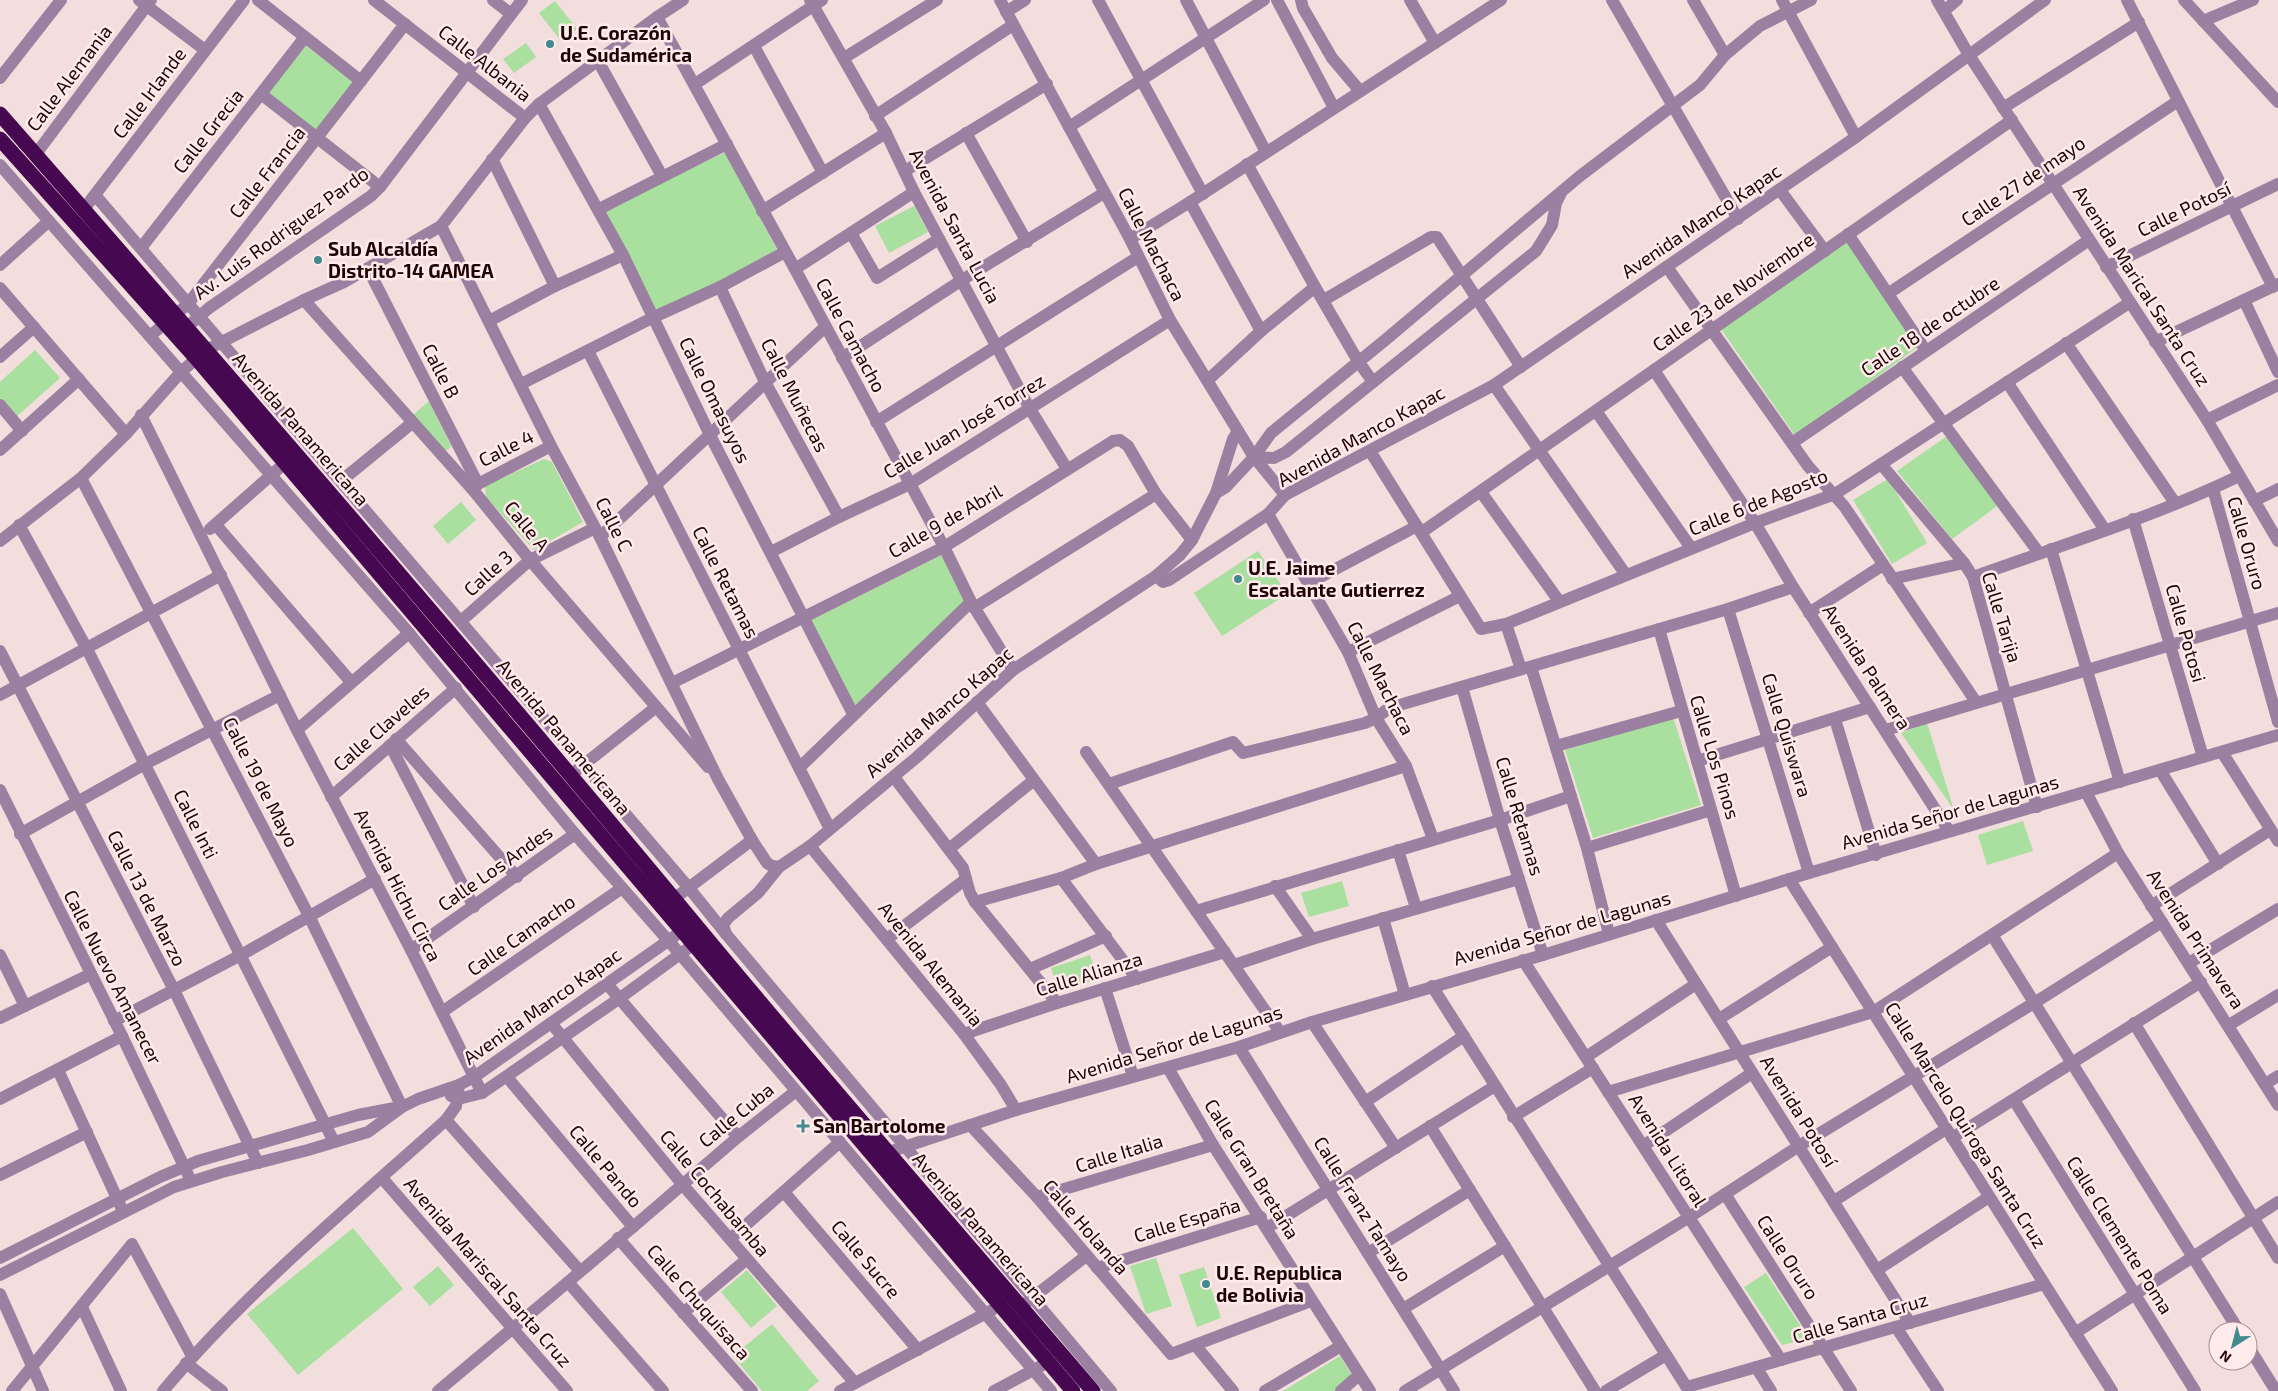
<svg xmlns="http://www.w3.org/2000/svg" width="2278" height="1391" font-family="'Exo 2',sans-serif">
<style>
.green{fill:#a9df9f}
.lines{fill:none;stroke-linecap:round;stroke-linejoin:round}
.minor{stroke:#9b80a1;stroke-width:12}
.highway{stroke:#460951;stroke-width:15}
.poi-dot{fill:#428a8e;stroke:#ffebeb;stroke-width:2}
.labels{text-anchor:middle;stroke-width:5;stroke-linejoin:round;paint-order:stroke}
.poi-label{font-size:19px;font-weight:bold;fill:#200305;stroke:#ffebeb;text-anchor:start}
.street-label{font-size:19px;fill:#200305;stroke:#ffebeb}
</style>
<rect width="100%" height="100%" fill="#f2dedd"/>
<g class="green">
<polygon points="555,1 577,29 561,41 539,13"/>
<polygon points="526,43 536,57 514,73 503,59"/>
<polygon points="306,46 354,82 322,127 315,130 269,93 270,90"/>
<polygon points="726,152 779,254 656,314 603,210"/>
<polygon points="914,206 928,232 889,253 875,226"/>
<polygon points="1849,241 1919,346 1796,437 1721,329"/>
<polygon points="35,350 60,378 16,417 0,398 0,382"/>
<polygon points="429,401 451,446 448,450 443,450 413,415"/>
<polygon points="1950,434 2000,504 1952,539 1897,471"/>
<polygon points="544,459 552,462 583,522 534,550 486,497 485,486"/>
<polygon points="1888,479 1927,543 1892,564 1853,500"/>
<polygon points="461,502 476,520 448,544 433,526"/>
<polygon points="1258,551 1287,594 1222,636 1194,593"/>
<polygon points="941,555 966,603 856,708 811,620"/>
<polygon points="1673,717 1701,805 1593,838 1565,750"/>
<polygon points="1927,723 1954,810 1901,733"/>
<polygon points="2023,821 2033,851 1987,865 1978,835"/>
<polygon points="1342,881 1349,906 1309,917 1301,893"/>
<polygon points="1090,955 1098,979 1059,992 1051,968"/>
<polygon points="353,1228 403,1289 298,1375 247,1314"/>
<polygon points="1156,1258 1172,1306 1146,1314 1130,1266"/>
<polygon points="438,1266 454,1285 430,1306 413,1287"/>
<polygon points="1204,1267 1221,1318 1197,1327 1179,1275"/>
<polygon points="747,1270 777,1306 751,1328 721,1292"/>
<polygon points="1766,1273 1809,1339 1782,1345 1744,1287"/>
<polygon points="772,1324 819,1381 807,1391 762,1391 733,1356"/>
<polygon points="1340,1356 1353,1377 1336,1391 1283,1391"/>
</g>
<g class="lines">
<g class="minor">
<polyline points="139,0 205,50"/>
<polyline points="258,0 361,81"/>
<polyline points="374,0 525,118"/>
<polyline points="493,0 511,14"/>
<polyline points="810,0 886,133 914,192 1030,409 1067,469"/>
<polyline points="1000,0 1130,239 1170,320 1254,457 1285,495"/>
<polyline points="1098,0 1203,194"/>
<polyline points="1186,0 1266,152"/>
<polyline points="1277,0 1334,108"/>
<polyline points="1301,0 1303,8 1332,58 1360,91"/>
<polyline points="1410,0 1435,43"/>
<polyline points="1612,0 1738,219"/>
<polyline points="1693,0 1725,55"/>
<polyline points="1782,0 1856,137"/>
<polyline points="1937,0 1969,55 2207,420 2278,541"/>
<polyline points="2127,0 2273,287"/>
<polyline points="2184,0 2278,102"/>
<polyline points="1944,11 1957,0"/>
<polyline points="1006,12 1025,0"/>
<polyline points="657,17 795,269 944,547 971,602 1013,670"/>
<polyline points="2203,21 2253,0"/>
<polyline points="754,46 823,173"/>
<polyline points="844,58 937,0"/>
<polyline points="598,61 662,176"/>
<polyline points="0,78 61,0"/>
<polyline points="695,84 822,0"/>
<polyline points="261,94 380,187"/>
<polyline points="539,104 623,255 710,435 853,714"/>
<polyline points="2003,108 2139,22"/>
<polyline points="875,116 1013,25"/>
<polyline points="1069,127 1264,0"/>
<polyline points="966,133 1027,242"/>
<polyline points="36,154 151,0"/>
<polyline points="492,159 555,286"/>
<polyline points="1247,164 1315,287 1358,361 1373,382"/>
<polyline points="0,165 409,633 575,834 680,954 1051,1391"/>
<polyline points="905,171 1047,84"/>
<polyline points="1780,190 1825,251"/>
<polyline points="1562,191 1556,203 1552,225 1536,251 1286,452 1274,458 1254,457 1271,433 1384,341 1580,176 1700,85 1725,55 1760,26 1811,0"/>
<polyline points="95,195 689,888 726,934"/>
<polyline points="1190,202 1261,331"/>
<polyline points="84,209 244,0"/>
<polyline points="599,209 727,144"/>
<polyline points="762,211 886,133"/>
<polyline points="441,226 551,446 600,537 718,779 752,840"/>
<polyline points="851,233 877,278 939,239"/>
<polyline points="1848,234 1926,351"/>
<polyline points="1130,239 1190,202 1501,0"/>
<polyline points="141,248 305,37"/>
<polyline points="0,265 49,221"/>
<polyline points="1667,267 1808,466 1844,506 1976,702"/>
<polyline points="2106,267 2278,184"/>
<polyline points="368,269 478,484 473,490"/>
<polyline points="795,269 914,192"/>
<polyline points="720,287 765,382 839,517"/>
<polyline points="0,288 126,434"/>
<polyline points="1889,293 2178,101"/>
<polyline points="304,300 473,490 530,560 708,767"/>
<polyline points="1324,300 1431,237 1437,237 1521,367"/>
<polyline points="2244,300 2278,372"/>
<polyline points="489,321 555,286 623,255"/>
<polyline points="187,327 209,308 371,196 380,187 522,0"/>
<polyline points="150,336 188,304 405,24"/>
<polyline points="2155,342 2278,284"/>
<polyline points="2066,343 2175,503"/>
<polyline points="588,351 830,829"/>
<polyline points="0,357 34,327"/>
<polyline points="842,358 962,280 1104,193"/>
<polyline points="1902,367 2039,553"/>
<polyline points="1654,370 1755,523 1793,587 1949,831"/>
<polyline points="1208,380 1261,331 1315,287"/>
<polyline points="2007,382 2105,530"/>
<polyline points="521,384 654,317 720,287 785,252"/>
<polyline points="1494,385 1626,575"/>
<polyline points="0,405 22,431"/>
<polyline points="1596,411 1691,548"/>
<polyline points="141,415 297,730 411,950 482,1093"/>
<polyline points="2207,420 2278,385"/>
<polyline points="876,422 1138,257"/>
<polyline points="1792,443 2089,240"/>
<polyline points="0,450 79,379"/>
<polyline points="1370,451 1481,629 1506,624 1755,523 1835,494 2129,303"/>
<polyline points="1881,464 1964,563 1973,577 2037,807"/>
<polyline points="81,478 309,916 402,1107"/>
<polyline points="341,481 412,423"/>
<polyline points="478,484 551,446"/>
<polyline points="2213,489 2278,722"/>
<polyline points="1481,492 1559,601"/>
<polyline points="1216,493 1233,439 1238,431"/>
<polyline points="2254,501 2278,489"/>
<polyline points="1268,514 1348,652 1376,718 1406,766 1433,839"/>
<polyline points="2133,519 2203,757"/>
<polyline points="19,525 87,649 334,1142"/>
<polyline points="216,525 351,682"/>
<polyline points="210,529 285,463"/>
<polyline points="1422,532 2012,120"/>
<polyline points="600,537 825,327"/>
<polyline points="0,541 81,478 126,434 181,372 206,350 304,300 344,282 441,226 525,118 539,104 657,17 683,0"/>
<polyline points="2051,549 2120,782"/>
<polyline points="771,552 839,517 910,484 1170,320"/>
<polyline points="1156,576 1163,582 1169,580 1268,514 1285,495 1494,385 1856,137 2045,0"/>
<path d="M1973,577C2062,545 2154,517 2239,476"/>
<polyline points="1892,579 1964,563"/>
<polyline points="1309,583 1417,526"/>
<polyline points="974,608 1156,494"/>
<polyline points="1728,609 1809,873"/>
<polyline points="1809,613 1883,565"/>
<polyline points="461,621 530,560 595,528"/>
<polyline points="1506,624 1521,669"/>
<polyline points="1659,629 1736,896"/>
<polyline points="0,651 174,990 258,1163"/>
<polyline points="1348,652 1460,596"/>
<polyline points="1531,667 1587,848 1609,934"/>
<polyline points="672,683 944,547 1113,441 1120,440 1128,446 1156,494 1192,540"/>
<polyline points="1462,687 1500,820 1543,955"/>
<polyline points="0,695 221,575"/>
<polyline points="977,702 1096,864"/>
<polyline points="1835,719 1876,855"/>
<polyline points="297,730 409,633"/>
<polyline points="1886,730 2278,613"/>
<polyline points="396,739 517,877"/>
<polyline points="390,745 474,907"/>
<polyline points="1556,746 1681,711"/>
<polyline points="1086,752 1280,1032"/>
<polyline points="2222,752 2278,841"/>
<polyline points="1697,761 1870,707"/>
<polyline points="799,768 971,602"/>
<polyline points="577,770 655,708"/>
<polyline points="2160,770 2218,864"/>
<polyline points="894,777 963,868 970,893 975,902 1057,1003"/>
<polyline points="1109,784 1233,742 1243,753 1365,723 1376,718 1389,708 1728,609 1793,587"/>
<polyline points="0,790 122,1036 191,1181"/>
<polyline points="2086,792 2118,853 2278,1105"/>
<polyline points="331,797 456,688"/>
<polyline points="20,834 145,764 280,695"/>
<polyline points="810,846 964,1034 1001,1085 1016,1110"/>
<polyline points="1587,848 1711,810"/>
<polyline points="949,849 1034,780"/>
<polyline points="1398,850 1416,908"/>
<polyline points="779,867 758,893 728,918 723,925 726,934 1111,1391"/>
<polyline points="1061,878 1137,979"/>
<polyline points="1789,879 2112,1391"/>
<polyline points="1275,886 1312,939"/>
<polyline points="675,898 752,840 767,863 772,866 779,867 810,846 917,757 1013,670 1156,576 1180,555 1192,540 1216,493 1226,487 1254,457"/>
<polyline points="975,902 1061,878 1096,864 1406,766"/>
<polyline points="2151,906 2270,830"/>
<polyline points="1196,911 1500,820 1571,796"/>
<polyline points="1383,918 1405,995"/>
<polyline points="1656,920 1910,1323"/>
<polyline points="1992,935 2239,1331"/>
<polyline points="887,939 966,879"/>
<polyline points="411,950 575,834"/>
<polyline points="0,955 25,1006"/>
<polyline points="1523,960 1781,1360"/>
<polyline points="2189,963 2278,909"/>
<polyline points="1234,965 1312,939 1519,879"/>
<polyline points="1030,969 1106,936"/>
<polyline points="607,984 738,1137"/>
<polyline points="1432,986 1689,1391"/>
<polyline points="1105,988 1133,1076"/>
<polyline points="442,1012 622,888"/>
<polyline points="0,1018 91,974"/>
<polyline points="1719,1019 1832,947"/>
<polyline points="114,1021 241,955 375,879"/>
<polyline points="1312,1022 1396,1148"/>
<polyline points="551,1023 682,1184 855,1383"/>
<polyline points="2134,1023 2278,1258"/>
<polyline points="2229,1025 2278,995"/>
<polyline points="964,1034 1057,1003 1225,952"/>
<polyline points="1239,1047 1454,1391"/>
<polyline points="1586,1057 1696,984"/>
<polyline points="1168,1068 1213,1145 1370,1391"/>
<polyline points="58,1070 121,1207"/>
<polyline points="507,1077 633,1227 568,1282 663,1391"/>
<polyline points="2265,1084 2278,1076"/>
<polyline points="1608,1092 1873,1012 2118,853"/>
<polyline points="451,1096 458,1099 482,1093 620,998 687,949"/>
<polyline points="0,1099 122,1036"/>
<polyline points="2014,1100 2195,1391"/>
<polyline points="1365,1102 1464,1036"/>
<polyline points="1513,1117 1593,1068"/>
<polyline points="446,1120 580,1271"/>
<polyline points="970,1125 1037,1197 1171,1354 1311,1301"/>
<polyline points="1430,1126 1595,1391"/>
<polyline points="1952,1138 2201,982"/>
<polyline points="1643,1146 1752,1073"/>
<polyline points="880,1155 1016,1110 1239,1047 1312,1022 1543,955 1809,873 2278,735"/>
<polyline points="0,1175 87,1132"/>
<polyline points="382,1178 567,1391"/>
<polyline points="784,1192 918,1350"/>
<polyline points="1725,1194 1851,1391"/>
<polyline points="1037,1197 1213,1145"/>
<polyline points="1834,1201 1946,1129"/>
<polyline points="633,1227 738,1137 796,1091"/>
<polyline points="1267,1228 1495,1086"/>
<polyline points="618,1238 752,1391"/>
<polyline points="730,1239 840,1142"/>
<polyline points="1368,1253 1470,1190"/>
<polyline points="0,1258 160,1177 198,1161 358,1115 400,1107"/>
<polyline points="1097,1268 1261,1217"/>
<polyline points="1877,1270 1989,1197"/>
<polyline points="0,1275 174,1187 222,1172 308,1150 368,1132 402,1107 418,1099 459,1085 474,1077 675,936"/>
<polyline points="0,1294 43,1391"/>
<polyline points="1027,1302 1086,1256"/>
<polyline points="82,1307 121,1391"/>
<polyline points="1403,1309 1505,1246"/>
<polyline points="683,1313 747,1259"/>
<polyline points="1896,1327 1938,1391"/>
<polyline points="2075,1333 2278,1202"/>
<polyline points="1196,1346 1233,1391"/>
<polyline points="2248,1346 2276,1391"/>
<polyline points="186,1363 222,1391"/>
<polyline points="1756,1367 1771,1391"/>
<polyline points="1687,1387 2044,1284"/>
<polyline points="12,1391 132,1244 192,1356"/>
<path d="M163,1391C247,1291 349,1207 446,1120L456,1106L459,1085"/>
<polyline points="438,1391 568,1282"/>
<polyline points="840,1391 992,1310"/>
<polyline points="994,1391 1041,1366"/>
<polyline points="1265,1391 1341,1346"/>
<polyline points="1341,1391 1359,1375"/>
<polyline points="1405,1391 1688,1218 1799,1146 2034,1003 2162,922"/>
<polyline points="1606,1391 1666,1355"/>
</g>
<g class="highway">
<path d="M0,114C239,387 477,661 709,941C835,1093 965,1241 1093,1391"/>
<polyline points="0,139 196,358 1073,1391"/>
</g>
</g>
<g class="poi-dot">
<circle cx="550" cy="44" r="5"/>
<circle cx="318" cy="260" r="5"/>
<circle cx="1238" cy="579" r="5"/>
<path d="M800.5 1118.5h5v5h5v5h-5v5h-5v-5h-5v-5h5z"/>
<circle cx="1206" cy="1284" r="5"/>
</g>
<g class="labels">
<g class="poi-label">
<text x="560" y="40">U.E. Corazón<tspan x="560" dy="22">de Sudamérica</tspan></text>
<text x="328" y="256">Sub Alcaldía<tspan x="328" dy="22">Distrito-14 GAMEA</tspan></text>
<text x="1248" y="575">U.E. Jaime<tspan x="1248" dy="22">Escalante Gutierrez</tspan></text>
<text x="813" y="1133">San Bartolome</text>
<text x="1216" y="1280">U.E. Republica<tspan x="1216" dy="22">de Bolivia</tspan></text>
</g>
<g class="street-label">
<text transform="translate(485 63) rotate(38)" y="7">Calle Albania</text>
<text transform="translate(69 78) rotate(-53)" y="7">Calle Alemania</text>
<text transform="translate(149 93) rotate(-53)" y="7">Calle Irlande</text>
<text transform="translate(208 131) rotate(-52)" y="7">Calle Grecia</text>
<text transform="translate(267 172) rotate(-52)" y="7">Calle Francia</text>
<text transform="translate(2023 181) rotate(-34)" y="7">Calle 27 de mayo</text>
<text transform="translate(2184 209) rotate(-26)" y="7">Calle Potosí</text>
<text transform="translate(1701 221) rotate(-34)" y="7">Avenida Manco Kapac</text>
<text transform="translate(955 226) rotate(62)" y="7">Avenida Santa Lucia</text>
<text transform="translate(281 233) rotate(-36)" y="7">Av. Luis Rodriguez Pardo</text>
<text transform="translate(1152 244) rotate(63)" y="7">Calle Machaca</text>
<text transform="translate(2142 286) rotate(57)" y="7">Avenida Marical Santa Cruz</text>
<text transform="translate(1733 292) rotate(-35)" y="7">Calle 23 de Noviembre</text>
<text transform="translate(1930 326) rotate(-34)" y="7">Calle 18 de octubre</text>
<text transform="translate(851 335) rotate(62)" y="7">Calle Camacho</text>
<text transform="translate(441 371) rotate(63)" y="7">Calle B</text>
<text transform="translate(795 395) rotate(63)" y="7">Calle Muñecas</text>
<text transform="translate(715 400) rotate(64)" y="7">Calle Omasuyos</text>
<text transform="translate(964 426) rotate(-31)" y="7">Calle Juan José Torrez</text>
<text transform="translate(301 429) rotate(49)" y="7">Avenida Panamericana</text>
<text transform="translate(1361 436) rotate(-29)" y="7">Avenida Manco Kapac</text>
<text transform="translate(506 448) rotate(-27)" y="7">Calle 4</text>
<text transform="translate(1758 502) rotate(-22)" y="7">Calle 6 de Agosto</text>
<text transform="translate(945 521) rotate(-30)" y="7">Calle 9 de Abril</text>
<text transform="translate(614 524) rotate(63)" y="7">Calle C</text>
<text transform="translate(527 526) rotate(51)" y="7">Calle A</text>
<text transform="translate(2247 543) rotate(74)" y="7">Calle Oruro</text>
<text transform="translate(488 573) rotate(-42)" y="7">Calle 3</text>
<text transform="translate(726 582) rotate(63)" y="7">Calle Retamas</text>
<text transform="translate(2002 617) rotate(73)" y="7">Calle Tarija</text>
<text transform="translate(2186 633) rotate(74)" y="7">Calle Potosi</text>
<text transform="translate(1867 667) rotate(57)" y="7">Avenida Palmera</text>
<text transform="translate(1381 678) rotate(63)" y="7">Calle Machaca</text>
<text transform="translate(939 712) rotate(-41)" y="7">Avenida Manco Kapac</text>
<text transform="translate(381 728) rotate(-41)" y="7">Calle Claveles</text>
<text transform="translate(1787 735) rotate(73)" y="7">Calle Quiswara</text>
<text transform="translate(564 737) rotate(50)" y="7">Avenida Panamericana</text>
<text transform="translate(1715 757) rotate(73)" y="7">Calle Los Pinos</text>
<text transform="translate(261 782) rotate(63)" y="7">Calle 19 de Mayo</text>
<text transform="translate(1950 812) rotate(-16)" y="7">Avenida Señor de Lagunas</text>
<text transform="translate(1520 816) rotate(73)" y="7">Calle Retamas</text>
<text transform="translate(196 824) rotate(63)" y="7">Calle Inti</text>
<text transform="translate(495 868) rotate(-35)" y="7">Calle Los Andes</text>
<text transform="translate(398 885) rotate(63)" y="7">Avenida Hichu Circa</text>
<text transform="translate(147 898) rotate(63)" y="7">Calle 13 de Marzo</text>
<text transform="translate(1562 928) rotate(-16)" y="7">Avenida Señor de Lagunas</text>
<text transform="translate(521 935) rotate(-35)" y="7">Calle Camacho</text>
<text transform="translate(2196 939) rotate(57)" y="7">Avenida Primavera</text>
<text transform="translate(931 964) rotate(51)" y="7">Avenida Alemania</text>
<text transform="translate(1089 974) rotate(-17)" y="7">Calle Alianza</text>
<text transform="translate(113 977) rotate(63)" y="7">Calle Nuevo Amanecer</text>
<text transform="translate(542 1006) rotate(-35)" y="7">Avenida Manco Kapac</text>
<text transform="translate(1174 1044) rotate(-17)" y="7">Avenida Señor de Lagunas</text>
<text transform="translate(1799 1111) rotate(58)" y="7">Avenida Potosí</text>
<text transform="translate(736 1115) rotate(-39)" y="7">Calle Cuba</text>
<text transform="translate(1966 1125) rotate(58)" y="7">Calle Marcelo Quiroga Santa Cruz</text>
<text transform="translate(1668 1150) rotate(58)" y="7">Avenida Litoral</text>
<text transform="translate(1119 1153) rotate(-17)" y="7">Calle Italia</text>
<text transform="translate(606 1166) rotate(50)" y="7">Calle Pando</text>
<text transform="translate(1252 1169) rotate(58)" y="7">Calle Gran Bretaña</text>
<text transform="translate(715 1193) rotate(50)" y="7">Calle Cochabamba</text>
<text transform="translate(1363 1209) rotate(58)" y="7">Calle Franz Tamayo</text>
<text transform="translate(1187 1220) rotate(-17)" y="7">Calle España</text>
<text transform="translate(1086 1227) rotate(49)" y="7">Calle Holanda</text>
<text transform="translate(981 1229) rotate(49)" y="7">Avenida Panamericana</text>
<text transform="translate(2120 1235) rotate(58)" y="7">Calle Clemente Poma</text>
<text transform="translate(1788 1257) rotate(57)" y="7">Calle Oruro</text>
<text transform="translate(866 1259) rotate(50)" y="7">Calle Sucre</text>
<text transform="translate(488 1272) rotate(49)" y="7">Avenida Mariscal Santa Cruz</text>
<text transform="translate(699 1302) rotate(49)" y="7">Calle Chuquisaca</text>
<text transform="translate(1860 1318) rotate(-16)" y="7">Calle Santa Cruz</text>
</g>
</g>
<g transform="translate(2233 1346) rotate(216)"><circle r="24" fill="#ffebeb" stroke="#a68e8f"/>
<path d="M0-4L9 19L0 12L-9 19Z" fill="#428a8e"/>
<text y="-8" font-size="14" font-weight="bold" text-anchor="middle" fill="#200305">N</text>
</g>
</svg>
